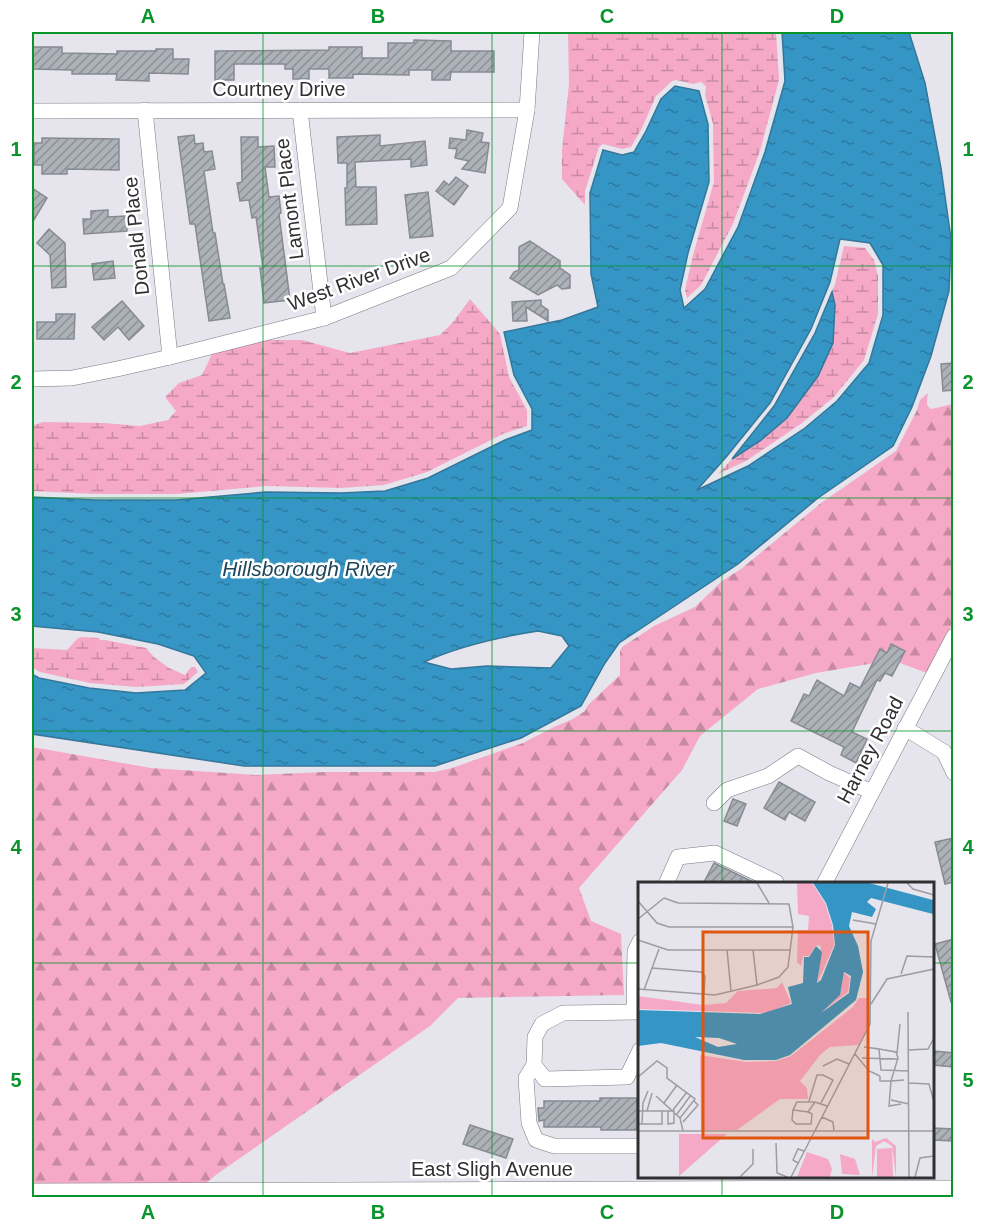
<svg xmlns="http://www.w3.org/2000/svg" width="985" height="1229" font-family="Helvetica,sans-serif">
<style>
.forest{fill:url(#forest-firs)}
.wetland{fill:url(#wetland-marsh)}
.water{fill:url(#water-ripples);stroke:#347799;stroke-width:1.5;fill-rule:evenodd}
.building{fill:url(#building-hatch);stroke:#878b92;stroke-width:1.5}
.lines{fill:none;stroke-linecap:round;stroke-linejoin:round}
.minor-casing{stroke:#7a7981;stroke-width:16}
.minor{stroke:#fff;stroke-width:15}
.grid{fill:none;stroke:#09952b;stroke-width:1.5;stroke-opacity:0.55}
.labels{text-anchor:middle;stroke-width:5;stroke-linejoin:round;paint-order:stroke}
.street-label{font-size:20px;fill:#303033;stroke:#fff}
.water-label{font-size:21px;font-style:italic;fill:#1f465b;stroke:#fff}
.inset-road{fill:none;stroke:#9d9ca3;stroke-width:1.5}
.view{fill:#df570e;fill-opacity:0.15;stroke:#df570e;stroke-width:3}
.inset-edge{fill:none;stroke:#303033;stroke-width:3}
.neatline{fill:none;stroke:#09952b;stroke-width:2}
.grid-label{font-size:20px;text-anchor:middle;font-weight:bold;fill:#09952b}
</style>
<defs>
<pattern id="forest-firs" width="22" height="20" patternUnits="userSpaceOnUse" patternTransform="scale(1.5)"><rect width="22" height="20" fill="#f5a9c7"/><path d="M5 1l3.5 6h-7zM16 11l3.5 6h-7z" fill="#c78aa2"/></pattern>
<pattern id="wetland-marsh" width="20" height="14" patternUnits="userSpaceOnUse" patternTransform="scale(1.5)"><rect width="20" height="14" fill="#f5a9c7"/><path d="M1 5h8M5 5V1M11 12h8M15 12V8" fill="none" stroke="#c78aa2"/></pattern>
<pattern id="water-ripples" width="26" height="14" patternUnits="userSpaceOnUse" patternTransform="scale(1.5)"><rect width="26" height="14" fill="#3595c5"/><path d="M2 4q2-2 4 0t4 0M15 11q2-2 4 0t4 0" fill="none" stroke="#2d7aa1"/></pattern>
<pattern id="building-hatch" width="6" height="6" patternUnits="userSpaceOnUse" patternTransform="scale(1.5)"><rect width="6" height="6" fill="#adb1b8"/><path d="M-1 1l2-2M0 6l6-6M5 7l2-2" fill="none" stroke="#8d9096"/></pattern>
</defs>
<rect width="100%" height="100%" fill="#e6e4ed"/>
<path class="forest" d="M928,393C927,399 925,406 931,409L953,404V622L927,673L892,660L816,673L758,689L700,736L682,770L579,888L591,921L621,934L624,995L458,998L430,1026L217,1174L205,1184H32V747L151,768L256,775L325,772H435L452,768L523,743L554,727L573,719L585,711L588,705L620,675V651L622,647L654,626L695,607L722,581L741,569L821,503L896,451L917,410L920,400Z"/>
<g class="wetland">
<polygon points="568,32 776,32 779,80 760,151 733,224 701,285 687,298 685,290 693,255 714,182 713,124 705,95 706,86 701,82 693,84 676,80 672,81 656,96 642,128 631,147 622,149 603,144 599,147 585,191 585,205 562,179 562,150 569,84"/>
<polygon points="844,246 865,248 874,260 878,276 878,314 864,360 834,397 802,423 746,461 718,474 732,459 760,441 787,418 818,376 835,305 832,292 835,284"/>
<polygon points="470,299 500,334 509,377 527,410 527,426 503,434 427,472 384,485 341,488 266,486 176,494 95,494 32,491 32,426 43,422 104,423 140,426 168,420 176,411 165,397 179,383 202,375 212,354 265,340 302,340 350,353 440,335 454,321"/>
<polygon points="81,637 99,638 100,640 105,640 146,648 154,657 169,668 185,675 191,667 195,667 198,672 184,684 136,687 90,683 40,672 32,667 32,648 67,650 77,639"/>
</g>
<g class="water">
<path d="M782,32H909L925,83L941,168L951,239L949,291L931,356L912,407L893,446L818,498L738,564L619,643L605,663L581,706L521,738L435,766H244L32,734V674L39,678L89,688L136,693L185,690L206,673L194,656L158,644L98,632L32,626V497L95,500H176L266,492L341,493L385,491L428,478L505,440L532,430V409L514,375L504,332L562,320L598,307L591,274L590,193L603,150L622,155L634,152L646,131L661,99L675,86L699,91L708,124L709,182L688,253L680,290L684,308L705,289L738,227L765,152L785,81ZM840,239L870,243L883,265V315L869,363L837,401L805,428L748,466L697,490L727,456L770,403L795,358L811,329L830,282ZM538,631L562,636L569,646L551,668L487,666L451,669L424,662C459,646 499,637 538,631Z"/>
<polygon points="832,292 835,305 833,343 818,376 787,418 760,441 732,459 774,406 815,333"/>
</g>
<g class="building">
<polygon points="414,40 451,41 451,51 494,51 494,72 451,72 450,80 432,80 432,70 409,70 409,75 353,74 353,78 329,78 329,69 309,69 309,79 293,79 293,69 285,69 285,64 234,64 234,80 215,80 215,51 329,50 329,47 362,47 362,58 388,58 388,43 414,43"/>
<polygon points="33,47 62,47 62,53 117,54 117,51 156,51 156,49 173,49 173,59 189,59 188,74 149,73 149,81 116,80 117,74 72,74 72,70 33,69"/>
<polygon points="467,130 483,133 481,142 489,143 485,173 462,169 469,161 455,158 457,149 449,148 450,138 466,140"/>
<polygon points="194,135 195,144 203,143 204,152 212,151 215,169 204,171 213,233 215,233 223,284 224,284 230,318 209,321 195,224 190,224 178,137"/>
<polygon points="380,135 380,146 425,141 427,165 411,167 411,159 355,162 356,187 376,187 377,224 346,225 345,188 347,188 347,163 338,163 337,137"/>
<polygon points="241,137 258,137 258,147 274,146 275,167 265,167 269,197 279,196 281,213 279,214 290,300 264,303 260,268 263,268 256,217 252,218 249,200 240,201 237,183 242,182"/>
<polygon points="42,138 119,139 119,170 67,169 67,174 42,174 42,165 34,165 34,143 42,143"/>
<polygon points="456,177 468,186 454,205 436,191 444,181 449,185"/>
<polygon points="32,188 47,198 32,223"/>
<polygon points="428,192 433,236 410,238 405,195"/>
<polygon points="108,210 108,217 126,216 127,231 84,234 83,219 91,219 91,211"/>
<polygon points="49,229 65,243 66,287 52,288 50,255 37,243"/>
<polygon points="530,241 560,261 560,268 570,275 570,288 562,289 557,285 538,295 510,278 514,272 519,270 519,247"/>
<polygon points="113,261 115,278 94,280 92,264"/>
<polygon points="541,300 541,305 548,310 548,321 526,307 527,321 513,321 512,302"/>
<polygon points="122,301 144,326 129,340 118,327 104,340 92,327"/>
<polygon points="56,314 75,314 74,339 37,339 37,322 56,322"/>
<polygon points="954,363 954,390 943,391 941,364"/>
<polygon points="891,644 905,651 892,676 885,673 880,681 877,680 852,732 867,739 856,763 841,755 844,747 791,721 804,694 809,696 817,680 844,696 850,683 860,688 880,649 887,653"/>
<polygon points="779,782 815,802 805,821 789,812 785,820 764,808"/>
<polygon points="733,799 746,804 737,826 724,821"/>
<polygon points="954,838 954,882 945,884 935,842"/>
<polygon points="714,863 753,882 757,884 703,884"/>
<polygon points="954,939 954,1001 951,1002 935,944"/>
<polygon points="933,1051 954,1053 954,1067 933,1065"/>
<polygon points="600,1098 637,1098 637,1130 601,1130 601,1127 544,1127 544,1120 539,1121 538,1108 544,1108 544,1101 600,1101"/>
<polygon points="470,1125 513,1139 506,1158 463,1144"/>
<polygon points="933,1128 954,1129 954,1141 933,1140"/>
</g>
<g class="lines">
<defs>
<g id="minor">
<polyline points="145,110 170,357"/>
<polyline points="300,110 324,318"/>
<polyline points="32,111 527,110"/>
<polyline points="32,379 72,378 117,369 170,357 324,318 451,268 510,208 527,110 532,32"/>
<polyline points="905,728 944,752 954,773"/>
<polyline points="714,803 727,790 768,776 798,756 829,773 872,792"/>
<polyline points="666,884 678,857 715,853 776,882 775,884"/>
<polyline points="824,884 954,636"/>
<polyline points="634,1011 635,951 640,941"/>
<polyline points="640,1012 563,1013 542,1024 535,1037 534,1065 545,1079 627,1077 640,1050"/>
<polyline points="534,1065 526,1078 529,1123 536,1140 554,1146 640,1146"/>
<polyline points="32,1191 954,1188"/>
</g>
</defs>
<use href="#minor" class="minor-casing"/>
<use href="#minor" class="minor"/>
</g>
<path class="grid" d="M263,32V1198M492,32V1198M722,32V884M32,266H954M32,498H954M32,731H954M32,963H640M932,963H954M722,1176V1198"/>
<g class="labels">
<g class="street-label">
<text x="279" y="96">Courtney Drive</text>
<text transform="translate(289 199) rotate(-97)" y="7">Lamont Place</text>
<text transform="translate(136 236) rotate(-96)" y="7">Donald Place</text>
<text transform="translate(359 279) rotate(-20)" y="7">West River Drive</text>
<text transform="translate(870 750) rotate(-62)" y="7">Harney Road</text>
<text x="492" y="1176">East Sligh Avenue</text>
</g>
<g class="water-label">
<text x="308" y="576">Hillsborough River</text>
</g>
</g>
<g transform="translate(638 882)">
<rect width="296" height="296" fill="#e6e4ed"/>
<path d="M221,116H230L231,139L227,151L220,163L192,165L182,173L162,199L169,206L170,217H142L99,248H63L62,173L108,180L138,179L153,174L215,125ZM41,252H89L41,294Z" fill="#f5a9c7"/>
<path d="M159,1H174L187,21L194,43L196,63L180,100L183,64L178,63L171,74H165L163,84L159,80L160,48H170L171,34L160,32ZM206,91L212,96L210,110L185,129L202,113ZM144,100L153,121L129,131L0,127V114L65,123L88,121L100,109L139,106Z" fill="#f5a9c7"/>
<path d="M248,256L258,264V295L254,264L246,259L238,264L234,295V257L237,260ZM254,266L255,295H239V267ZM169,270L190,277L194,287L192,295H159ZM202,272L217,277L222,293L204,292Z" fill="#f5a9c7"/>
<path d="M175,1H231L295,18V32L233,16L229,20L238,27L234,35L214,30L211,44L220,64L225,90L218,118L152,173L138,178H106L23,161L0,164V128L122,132L154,122L150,105L165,101L166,75H171L178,64L184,70L179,101L183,98L197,63L195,43L188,21ZM206,90L213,94L211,111L183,131L202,113ZM57,155L81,156L99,162L80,165Z" fill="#3595c5" fill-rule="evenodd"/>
<path class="inset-road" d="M119,1L131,21M269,1L275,7L296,13M0,19L19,41L31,45H155M0,37L26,16M215,38L238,42M0,58L30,68H153M89,68L93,109M115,68L119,103M14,86L63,90L67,94L66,113M263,92L269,74L295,75M0,107L77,113L119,103L141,95L150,85L155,45L151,22L40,21L26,16M6,108L21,67M233,122L249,97L296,87M270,130L271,295M226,165L241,167L243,188L271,189M241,167L258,170L260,176L253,199H242V194M270,168L290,167L296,156M259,171L262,142M217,172L231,189L242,194M224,176L259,177M185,184L199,177L211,182M0,195L19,179L29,186V196L57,217L42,236M271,201L291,202L296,220M18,214L42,236L45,249M253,218L271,222M171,219L179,193H185L195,198L183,221M177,220L170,230L155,228L159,220H177L189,224M26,221L39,203M263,222L251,224L253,199L266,198M35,228L49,210M155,228L154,238L158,242H173L174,232L170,230M0,229H30V242L36,241V229H30M9,229L14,211M39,232L53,213M184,235L195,240L196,249M45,240L60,223L56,219M0,242H24V229M4,242L5,221L10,209M0,249H296M138,261L139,291L149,295M160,281L155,278L160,267L166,269M102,295L115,282V267M153,295L232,142L233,59L250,1M277,295L282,276L296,274"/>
<path class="view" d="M65,50H230V256H65Z"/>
<rect width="296" height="296" class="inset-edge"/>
</g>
<rect width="985" height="1229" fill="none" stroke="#ffffff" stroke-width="66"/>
<rect x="33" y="33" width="919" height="1163" class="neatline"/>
<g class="grid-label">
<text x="148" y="23">A</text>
<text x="378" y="23">B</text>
<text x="607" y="23">C</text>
<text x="837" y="23">D</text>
<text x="16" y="156">1</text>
<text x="968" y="156">1</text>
<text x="16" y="389">2</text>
<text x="968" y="389">2</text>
<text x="16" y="621">3</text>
<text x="968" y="621">3</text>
<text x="16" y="854">4</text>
<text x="968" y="854">4</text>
<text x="16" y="1087">5</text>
<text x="968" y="1087">5</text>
<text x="148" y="1219">A</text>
<text x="378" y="1219">B</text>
<text x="607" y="1219">C</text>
<text x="837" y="1219">D</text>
</g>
</svg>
